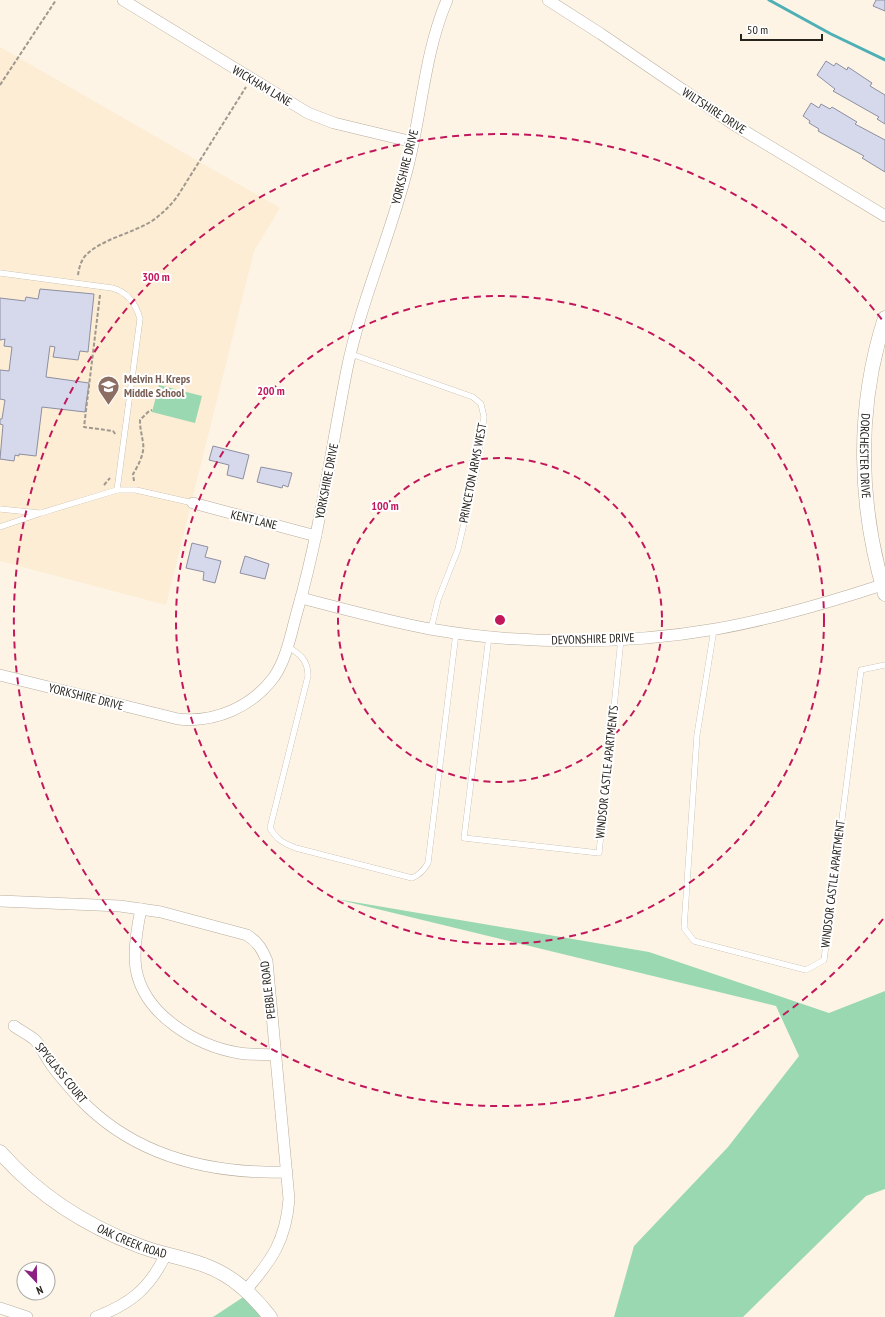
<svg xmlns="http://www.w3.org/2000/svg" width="885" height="1317" font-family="'PT Sans Narrow',sans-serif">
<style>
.built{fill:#fcedd4}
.green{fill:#99d8b0}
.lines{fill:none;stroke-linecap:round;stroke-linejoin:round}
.stream{stroke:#4eb0b6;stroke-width:3}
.building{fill:#d6d8ec;stroke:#8d8fa1}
.service-casing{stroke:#b8ad9c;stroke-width:6}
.minor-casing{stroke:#b8ad9c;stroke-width:12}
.tertiary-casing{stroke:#b8ad9c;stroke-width:15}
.path{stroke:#9f988e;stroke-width:2;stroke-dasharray:4 2;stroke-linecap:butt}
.service{stroke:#fff;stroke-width:5.5}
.minor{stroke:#fff;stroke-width:11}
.tertiary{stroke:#fff;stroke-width:14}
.ring{fill:none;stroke:#c2185b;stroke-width:2;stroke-dasharray:7 5}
.labels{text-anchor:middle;stroke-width:4;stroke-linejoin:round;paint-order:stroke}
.street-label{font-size:12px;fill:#26221c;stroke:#fff}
.education-label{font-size:12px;font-weight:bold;fill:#785e54;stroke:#fff;text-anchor:start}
.centre{fill:#c2185b;stroke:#fff;stroke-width:2}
.ring-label{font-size:12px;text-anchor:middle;font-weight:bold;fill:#c2185b;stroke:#fff;stroke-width:4;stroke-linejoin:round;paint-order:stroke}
</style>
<rect width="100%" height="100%" fill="#fdf4e6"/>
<polygon class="built" points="0,47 280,208 254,251 166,605 0,561"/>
<g class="green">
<polygon points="159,385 202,396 195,423 152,412"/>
<polygon points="336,899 649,952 829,1013 885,991 885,1189 866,1196 743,1317 614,1317 634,1246 728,1147 799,1056 776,1006"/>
<polygon points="251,1292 267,1317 213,1317"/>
</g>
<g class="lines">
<polyline class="stream" points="769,0 831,34 885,60"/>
</g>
<g class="building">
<polygon points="876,0 885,0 885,11 873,6"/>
<polygon points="826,61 834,66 836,63 847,70 848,67 872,83 870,86 885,95 885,124 877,119 879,117 833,91 835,89 817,75"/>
<polygon points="811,103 819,108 821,104 830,109 832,107 857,122 855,124 885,140 885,172 862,158 864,156 818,131 819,129 809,123 810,121 803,116"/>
<polygon points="40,289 94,294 88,352 80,351 78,360 53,357 55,347 50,346 46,377 89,383 85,412 42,407 36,456 19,454 19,456 15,455 14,461 0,459 3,425 0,424 0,419 2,419 5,400 0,399 0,370 9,371 12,347 4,346 5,339 0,340 0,298 25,301 26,297 38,299"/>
<polygon points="213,446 249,455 243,479 227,475 229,465 209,460"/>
<polygon points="261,467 292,473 288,487 283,485 282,488 257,482"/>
<polygon points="192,543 208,547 205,557 221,561 215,583 203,580 204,572 186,568"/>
<polygon points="245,556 269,564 265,579 240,573"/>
</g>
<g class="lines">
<defs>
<g id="service">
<path d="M0,273L112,288C128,292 136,304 140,319L117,490"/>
<polyline points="351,354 473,397 481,404 484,417 476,472 458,549 438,600 431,629"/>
<polyline points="0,509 39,513"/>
<polyline points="0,527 41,513 117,490 136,490 193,503"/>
<polyline points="714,629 697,735 684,928 694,941 806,970 824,960 861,670 885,665"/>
<polyline points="489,636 464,838 599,853 621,639"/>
<path d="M287,646C300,654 308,660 308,676L270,828C277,840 283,843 296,848L412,878C420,875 424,870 428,863L456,633"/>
</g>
<g id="minor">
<polyline points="123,0 308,113 334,123 413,142"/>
<polyline points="548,0 601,34 733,124 885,216"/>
<polyline points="193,503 316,536"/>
<path d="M301,598C344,609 386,621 430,629C523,645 623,645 716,629C773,619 827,603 882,585"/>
<path d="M0,675L178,719C215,723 252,707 274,677C287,658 291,633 297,612C320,532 331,450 347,369C361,301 390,237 407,170C422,113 424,54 447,0"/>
<path d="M0,901L120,906L161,912L247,935C258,942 262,949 267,961L289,1199C286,1240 272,1260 246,1290"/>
<path d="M141,909C137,928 133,950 136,969C144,1015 197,1046 239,1053C251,1055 263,1054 275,1055"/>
<path d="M14,1026C21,1031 29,1035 35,1040C41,1046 45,1056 50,1063C59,1076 70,1088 81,1100C136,1157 211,1174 287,1172"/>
<polyline points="0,1308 27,1317"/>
<path d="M96,1317C130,1304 149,1289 165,1256"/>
</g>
<g id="tertiary">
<path id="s1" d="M885,318C856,408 858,504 885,594"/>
<path id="s2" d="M0,1152C37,1194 85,1225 137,1245C159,1254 182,1257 204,1265C232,1275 252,1294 270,1317"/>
</g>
</defs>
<use href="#service" class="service-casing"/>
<use href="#minor" class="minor-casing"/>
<use href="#tertiary" class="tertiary-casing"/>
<g class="path">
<polyline points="0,85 56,0"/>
<path d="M78,275C79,268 81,260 86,255C102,239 133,233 152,221C162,214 170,206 177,197L246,87"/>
<polyline points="100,295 84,427 113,431 116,435"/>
<path d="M134,481L133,474C138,466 145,453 143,443C142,435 140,429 140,420L148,412L152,410"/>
<polyline points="104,485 110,478"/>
</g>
<use href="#service" class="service"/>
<use href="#minor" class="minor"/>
<use href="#tertiary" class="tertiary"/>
</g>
<g class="ring">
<circle cx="500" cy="620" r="162"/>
<circle cx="500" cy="620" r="324"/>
<path d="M883 919A486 486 0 1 1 883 321"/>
</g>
<defs>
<symbol id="school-pin" viewBox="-11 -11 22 30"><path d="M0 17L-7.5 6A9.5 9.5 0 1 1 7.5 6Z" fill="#8d6e63" stroke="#fff"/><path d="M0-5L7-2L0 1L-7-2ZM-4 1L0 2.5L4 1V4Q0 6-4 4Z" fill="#fff"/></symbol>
</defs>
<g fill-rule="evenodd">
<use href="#school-pin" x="96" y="374" width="25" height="34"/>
</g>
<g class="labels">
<g class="street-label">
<text transform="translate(262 86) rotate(31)" y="4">WICKHAM LANE</text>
<text transform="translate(714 111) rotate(33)" y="4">WILTSHIRE DRIVE</text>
<text transform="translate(405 167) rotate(-76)" y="4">YORKSHIRE DRIVE</text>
<text dy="4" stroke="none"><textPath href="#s1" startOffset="140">DORCHESTER DRIVE</textPath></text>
<text transform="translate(473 473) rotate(-79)" y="4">PRINCETON ARMS WEST</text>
<text transform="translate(327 481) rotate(-79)" y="4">YORKSHIRE DRIVE</text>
<text transform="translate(254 520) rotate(14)" y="4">KENT LANE</text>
<text transform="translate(593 639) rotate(-2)" y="4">DEVONSHIRE DRIVE</text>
<text transform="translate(86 697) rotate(14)" y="4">YORKSHIRE DRIVE</text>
<text transform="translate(607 772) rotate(-84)" y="4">WINDSOR CASTLE APARTMENTS</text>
<text transform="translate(833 884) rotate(-83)" y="4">WINDSOR CASTLE APARTMENT</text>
<text transform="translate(268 990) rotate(-97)" y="4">PEBBLE ROAD</text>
<text transform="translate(61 1073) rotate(51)" y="4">SPYGLASS COURT</text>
<text dy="4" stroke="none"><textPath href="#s2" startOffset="161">OAK CREEK ROAD</textPath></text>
</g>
<g class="education-label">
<text x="124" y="383">Melvin H. Kreps<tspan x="124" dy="14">Middle School</tspan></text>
</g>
</g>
<circle cx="500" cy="620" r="6" class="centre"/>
<g class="ring-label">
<text x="156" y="281">300 m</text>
<text x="271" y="395">200 m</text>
<text x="385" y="510">100 m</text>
</g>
<g transform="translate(36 1281) rotate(158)"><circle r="19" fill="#ffffff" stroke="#a8a7a4"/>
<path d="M0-3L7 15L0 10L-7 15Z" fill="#8c1f84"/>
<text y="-6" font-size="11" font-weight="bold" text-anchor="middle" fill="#26221c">N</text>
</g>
<path d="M741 34v6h81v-6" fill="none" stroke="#26221c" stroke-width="2"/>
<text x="747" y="34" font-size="12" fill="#26221c" stroke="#ffffff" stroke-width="3" paint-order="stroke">50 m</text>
</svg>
